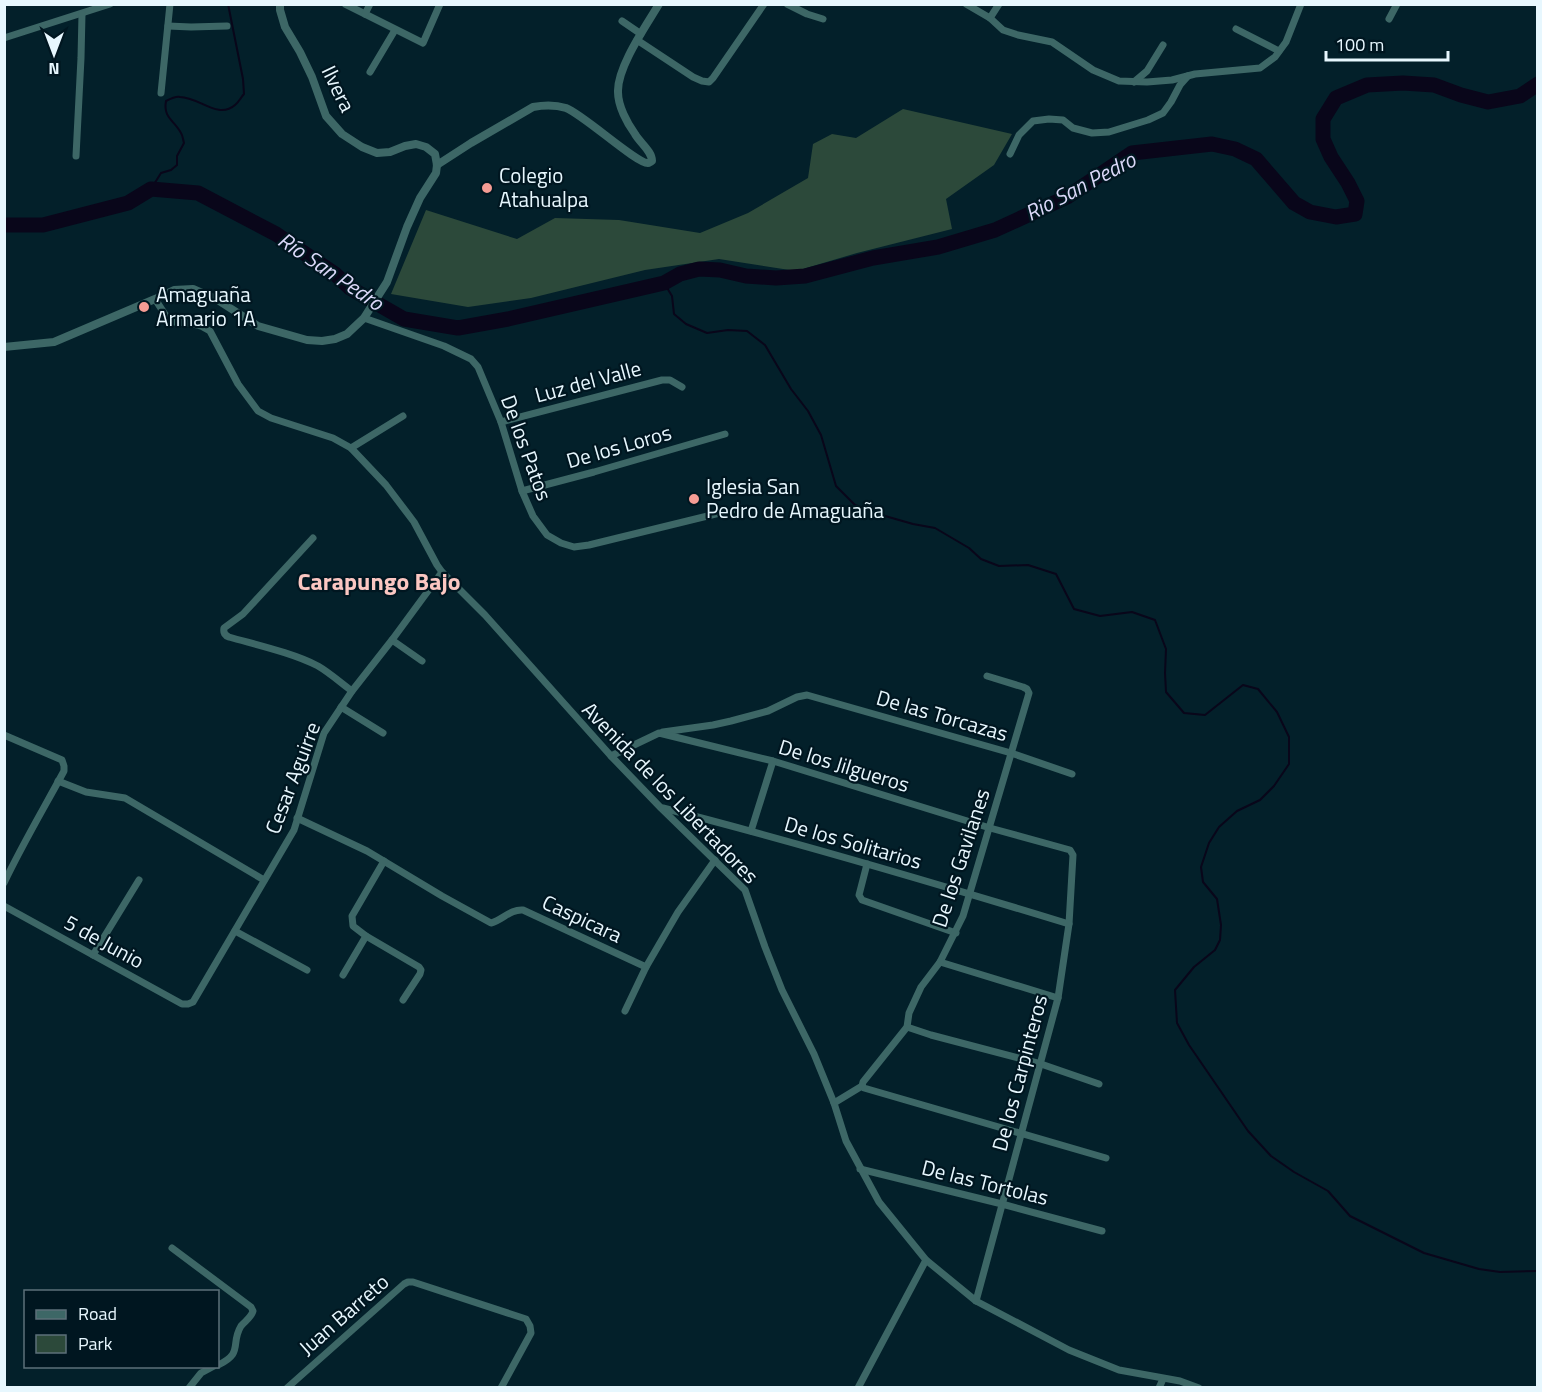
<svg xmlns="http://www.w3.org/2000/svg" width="1542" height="1392" font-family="'Titillium Web',sans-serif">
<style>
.green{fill:#2c493a}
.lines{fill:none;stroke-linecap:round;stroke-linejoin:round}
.stream{stroke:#09061a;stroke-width:2}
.river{stroke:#09061a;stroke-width:15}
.minor{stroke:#3d6766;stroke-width:7}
.tertiary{stroke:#3d6766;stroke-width:8}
.poi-dot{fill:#f59c94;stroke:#001620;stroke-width:2}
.labels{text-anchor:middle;stroke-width:4.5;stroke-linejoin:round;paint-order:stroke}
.street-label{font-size:21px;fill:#e7f7fe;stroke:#001620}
.poi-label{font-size:21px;fill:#e7f7fe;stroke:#001620;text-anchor:start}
.water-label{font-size:22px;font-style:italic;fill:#dad8f8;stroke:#001620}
.quarter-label{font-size:24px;font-weight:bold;fill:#fbc7c2;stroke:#001620}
</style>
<rect width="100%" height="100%" fill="#03202a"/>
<polygon class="green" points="903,109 1012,134 994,165 946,199 952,229 857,253 796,271 719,259 645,270 531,298 468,307 391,294 426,210 517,239 555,218 619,220 700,233 748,213 808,178 813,144 832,134 856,138"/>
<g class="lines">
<g class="stream">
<path d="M151,189L161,173L171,170L177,165V156L184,143C183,140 183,136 181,133C174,120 163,118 166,101C170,99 176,96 180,97C199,97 218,120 235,105C239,102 241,97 244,94L243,79L228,4"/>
<polyline points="664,283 672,296 674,314 686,324 707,333 728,330 747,331 765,345 791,389 808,411 821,435 836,486 855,505 885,516 913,524 935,528 969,548 981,559 999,566 1028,565 1056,574 1074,609 1100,616 1132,612 1155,620 1166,649 1165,673 1166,692 1184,713 1205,715 1243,685 1258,689 1277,712 1289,737 1289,764 1274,786 1260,800 1237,811 1219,827 1209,843 1201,867 1203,882 1217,899 1221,925 1220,940 1215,950 1194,967 1175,990 1177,1023 1189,1045 1248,1131 1271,1156 1294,1172 1328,1191 1350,1216 1424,1253 1479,1269 1500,1272 1538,1271"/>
</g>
<polyline class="river" points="4,225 43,225 128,203 151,189 198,193 276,234 335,274 350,288 404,319 458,328 508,319 664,283 680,274 699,269 720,270 746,276 776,278 805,276 873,258 938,247 995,230 1067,197 1132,153 1212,144 1235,149 1256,159 1294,203 1310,212 1336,217 1355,214 1357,201 1348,183 1331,157 1323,139 1323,119 1336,98 1367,85 1403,83 1434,85 1461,95 1488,102 1520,96 1538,84"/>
<g class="minor">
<polyline points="345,4 423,43 440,4"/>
<polyline points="787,4 807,14 823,19"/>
<polyline points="966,4 990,18 1003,30 1018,35 1052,42 1093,70 1119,81 1147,82 1172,80 1195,74 1260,68 1275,57 1286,42 1301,4"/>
<polyline points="365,14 370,4"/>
<polyline points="990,18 999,4"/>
<polyline points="1389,19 1397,4"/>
<polyline points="622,21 641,34"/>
<polyline points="168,26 191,27 227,26"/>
<polyline points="1236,29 1279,51"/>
<polyline points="4,38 110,4"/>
<polyline points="637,40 693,77 702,81 709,82 713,78 764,4"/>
<polyline points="370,72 395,30"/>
<polyline points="1134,82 1147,71 1163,45"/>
<polyline points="161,93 170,4"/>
<polyline points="1010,154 1019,135 1033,121 1049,119 1063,120 1073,128 1092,133 1109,132 1148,120 1163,113 1171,102 1180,85 1188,76"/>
<polyline points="76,156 81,58 82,14"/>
<polyline points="155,299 168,319 173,322 190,323 201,326 210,331 238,384 258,411 271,418 333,438 351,448 386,485 414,522 437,565 442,572 485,615 611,756 661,808 745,890 765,947 782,990 814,1054 834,1103 846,1141 879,1202 926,1260 976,1301 1069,1350 1119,1370 1180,1381 1199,1388"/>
<polyline points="364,318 444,346 471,359 478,367 501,422 522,491 533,516 547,535 561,543 574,547 589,545 740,508"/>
<polyline points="501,422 662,380 670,380 682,387"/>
<polyline points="351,448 403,416"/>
<polyline points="522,491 594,472 725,434"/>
<path d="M313,538L243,614L224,628C223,633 225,636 229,637C257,645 293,653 318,666C330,673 341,683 352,691"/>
<polyline points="392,640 422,661"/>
<polyline points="341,707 383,733"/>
<polyline points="663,732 713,725 731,721 768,711 797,697 807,695 1011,753 1072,774"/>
<path d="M4,735L62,760L64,766V771C44,808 22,845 4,883"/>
<polyline points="611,756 659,733 773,761 990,828 1070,850 1073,855 1069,924 1058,998 976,1301"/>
<polyline points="58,781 86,792 125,798 264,880"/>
<path d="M663,808C800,843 935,883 1069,924"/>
<path d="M297,818L367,851L442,896L491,923C503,920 510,909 523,910L646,967L678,912L715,860"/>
<polyline points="751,831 773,761"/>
<polyline points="867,864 859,895 862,900 956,933"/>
<polyline points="4,906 182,1004 188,1004 193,1002 294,830 324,733 352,691 392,640 442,572"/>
<polyline points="235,931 307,970"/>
<polyline points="366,936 419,967 421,970 420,974 403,1000"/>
<polyline points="93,955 139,880"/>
<polyline points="940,962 1058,998"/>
<polyline points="343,975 366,936 353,926 352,916 384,861"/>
<polyline points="625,1011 646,967"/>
<polyline points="907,1027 931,1035 1041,1064 1099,1084"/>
<polyline points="862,1086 863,1082 907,1027 909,1013 921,987 940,962 963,916 1029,693 1027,689 1023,687 987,676"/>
<polyline points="834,1103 862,1086 864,1088 1106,1158"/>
<polyline points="860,1169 1002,1204 1102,1231"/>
<path d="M172,1248L251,1307L253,1311C251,1318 245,1321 241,1326C230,1344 244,1353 218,1365"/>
<polyline points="189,1388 201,1373 214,1366"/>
<polyline points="287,1388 404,1284 408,1282 413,1282 526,1319 530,1326 531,1333 501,1388"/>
<polyline points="858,1388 926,1260"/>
<polyline points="1159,1388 1163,1379"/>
</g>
<g class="tertiary">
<path d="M437,165L471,143L533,107C544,105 556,105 566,108C584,115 637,164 648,163C649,163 650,162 652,161C652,151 640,143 635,134C627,123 618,106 618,92C617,67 646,26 659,4"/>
<polyline points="4,347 54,342 155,299 174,290 193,289 216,299 258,326 307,340 322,341 335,339 347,334 364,318 387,282 407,227 420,198 436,173 437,165 435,154 426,147 416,144 405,146 390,152 377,153 362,147 342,134 326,116 312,77 300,52 285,27 280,10 280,4"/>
</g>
</g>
<g class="poi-dot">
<circle cx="487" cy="188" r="6"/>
<circle cx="144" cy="307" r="6"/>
<circle cx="694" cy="499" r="6"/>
</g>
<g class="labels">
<g class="street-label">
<text transform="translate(338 89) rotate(64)" y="7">Ilvera</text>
<text transform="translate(588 382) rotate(-15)" y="7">Luz del Valle</text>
<text transform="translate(619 447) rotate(-16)" y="7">De los Loros</text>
<text transform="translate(526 448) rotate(70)" y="7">De los Patos</text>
<text transform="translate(942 716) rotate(16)" y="7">De las Torcazas</text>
<text transform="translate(844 766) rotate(17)" y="7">De los Jilgueros</text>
<text transform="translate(293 778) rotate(-69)" y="7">Cesar Aguirre</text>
<text transform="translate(670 793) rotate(46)" y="7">Avenida de los Libertadores</text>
<text transform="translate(853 843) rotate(16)" y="7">De los Solitarios</text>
<text transform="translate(961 858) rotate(-72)" y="7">De los Gavilanes</text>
<text transform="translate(582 919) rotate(25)" y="7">Caspicara</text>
<text transform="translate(104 942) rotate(29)" y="7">5 de Junio</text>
<text transform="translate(1020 1073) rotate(-75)" y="7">De los Carpinteros</text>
<text transform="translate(985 1183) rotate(14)" y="7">De las Tortolas</text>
<text transform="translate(344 1315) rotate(-41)" y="7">Juan Barreto</text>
</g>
<g class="poi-label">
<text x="499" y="183">Colegio<tspan x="499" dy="24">Atahualpa</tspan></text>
<text x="156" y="302">Amaguaña<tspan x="156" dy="24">Armario 1A</tspan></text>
<text x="706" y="494">Iglesia San<tspan x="706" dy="24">Pedro de Amaguaña</tspan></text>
</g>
<g class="water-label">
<text transform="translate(1080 186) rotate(-28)" y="8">Rio San Pedro</text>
<text transform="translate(331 271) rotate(34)" y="8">Río San Pedro</text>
</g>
<g class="quarter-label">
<text x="379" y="590">Carapungo Bajo</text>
</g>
</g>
<rect width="1542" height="1392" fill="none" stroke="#e7f7fe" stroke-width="12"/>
<rect x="24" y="1290" width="195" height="78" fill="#001620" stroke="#5c7079" stroke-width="1.5"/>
<rect x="36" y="1310" width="30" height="9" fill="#3d6766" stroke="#5c7079" stroke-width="1.5"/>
<text x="78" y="1320" font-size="18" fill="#e7f7fe">Road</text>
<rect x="36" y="1335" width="30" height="18" fill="#2c493a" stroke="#5c7079" stroke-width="1.5"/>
<text x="78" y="1350" font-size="18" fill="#e7f7fe">Park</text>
<g transform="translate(54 54) rotate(180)" stroke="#001620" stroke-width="4.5" paint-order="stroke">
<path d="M0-4.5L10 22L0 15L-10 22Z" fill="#e7f7fe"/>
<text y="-9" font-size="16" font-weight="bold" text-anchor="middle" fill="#e7f7fe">N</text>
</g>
<path d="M1326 51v9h122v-9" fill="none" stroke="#e7f7fe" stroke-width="3"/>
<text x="1335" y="51" font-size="18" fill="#e7f7fe" stroke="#001620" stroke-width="4.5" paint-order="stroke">100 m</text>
</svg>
